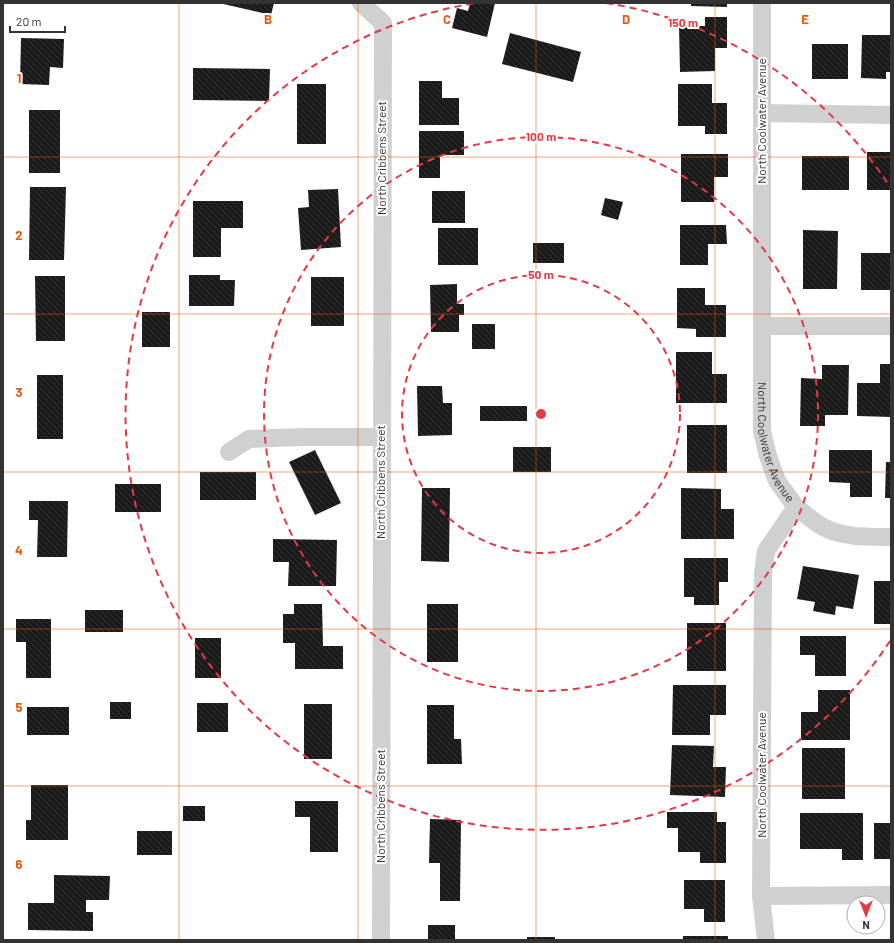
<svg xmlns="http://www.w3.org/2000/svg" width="894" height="943" font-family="Barlow,sans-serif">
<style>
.building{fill:url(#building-back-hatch)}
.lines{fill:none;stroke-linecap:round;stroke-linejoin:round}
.minor{stroke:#d0d0d0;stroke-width:18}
.grid{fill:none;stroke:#e8590c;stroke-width:1;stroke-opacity:0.55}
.ring{fill:none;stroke:#e63946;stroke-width:2;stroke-dasharray:7 5}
.labels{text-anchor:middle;stroke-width:4;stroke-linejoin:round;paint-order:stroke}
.street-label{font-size:12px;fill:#333;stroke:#fff}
.grid-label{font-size:13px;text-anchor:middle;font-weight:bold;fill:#e8590c;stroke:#fff;stroke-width:4;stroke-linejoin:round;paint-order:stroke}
.centre{fill:#e63946;stroke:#fff;stroke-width:2}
.ring-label{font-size:12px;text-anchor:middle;font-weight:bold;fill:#e63946;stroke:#fff;stroke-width:4;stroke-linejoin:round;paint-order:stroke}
</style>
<defs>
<pattern id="building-back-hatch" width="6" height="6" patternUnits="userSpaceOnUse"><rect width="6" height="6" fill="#1a1a1a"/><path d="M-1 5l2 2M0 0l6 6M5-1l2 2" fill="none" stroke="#333"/></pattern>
</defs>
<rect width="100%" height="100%" fill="#fff"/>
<g class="building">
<polygon points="219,3 274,3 271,15"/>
<polygon points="470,3 495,3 487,37 452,28 457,8 468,11"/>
<polygon points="691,3 727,3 727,7 691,6"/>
<polygon points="705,17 727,17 727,48 715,48 715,71 680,72 679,26 705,26"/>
<polygon points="510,33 581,52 573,82 502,64"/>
<polygon points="862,35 891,35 891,72 886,72 886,79 861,78"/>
<polygon points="21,38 64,39 63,68 50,67 49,85 20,84"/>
<rect x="812" y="44" width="36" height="35"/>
<polygon points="193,68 270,69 269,101 193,100"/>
<polygon points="419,81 442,81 442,98 459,98 459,125 419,125"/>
<rect x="297" y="84" width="29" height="60"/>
<polygon points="678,84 712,84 712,103 727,103 727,134 705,134 705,126 678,126"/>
<rect x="29" y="110" width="31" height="63"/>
<polygon points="419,131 464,131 464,155 440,155 440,178 419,178"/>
<polygon points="867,152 890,152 891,190 867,190"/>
<polygon points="681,154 728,154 728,177 714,177 714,202 681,202"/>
<rect x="802" y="156" width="47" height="34"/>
<polygon points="30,187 66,187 64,260 29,260"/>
<polygon points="338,189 341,247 301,250 298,208 309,207 308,190"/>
<rect x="432" y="191" width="33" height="32"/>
<polygon points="605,198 623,202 618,220 601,215"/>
<polygon points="193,201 243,201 243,228 221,228 221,257 193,257"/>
<polygon points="680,225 726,225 727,244 708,244 708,265 680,265"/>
<rect x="438" y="228" width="40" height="37"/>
<polygon points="803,230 838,231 837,289 803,289"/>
<rect x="533" y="243" width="31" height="20"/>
<rect x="861" y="253" width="30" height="37"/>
<polygon points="189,275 220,275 220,280 235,280 234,306 189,306"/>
<polygon points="35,276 65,276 65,341 36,341"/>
<rect x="311" y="277" width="33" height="49"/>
<polygon points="457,284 457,304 464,304 464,315 459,315 459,332 431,332 430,285"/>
<polygon points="677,288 705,288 705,305 726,305 726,337 696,337 696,329 677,328"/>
<rect x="142" y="312" width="28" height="35"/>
<rect x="472" y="324" width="23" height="25"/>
<polygon points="676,352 712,352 712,374 727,374 727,403 676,403"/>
<polygon points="880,364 891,364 891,417 857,416 857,383 880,383"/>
<polygon points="822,365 849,365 848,415 825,415 825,426 800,426 801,378 822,379"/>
<rect x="37" y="375" width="26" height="64"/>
<polygon points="417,386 442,386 443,403 452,403 452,435 418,436"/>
<rect x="480" y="406" width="47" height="15"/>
<rect x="687" y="425" width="40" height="48"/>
<rect x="513" y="447" width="38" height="25"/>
<polygon points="315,450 341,503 315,515 289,462"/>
<polygon points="829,450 872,450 872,497 850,497 850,483 829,482"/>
<polygon points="886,462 891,462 891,498 885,498"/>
<rect x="200" y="472" width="56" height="28"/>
<rect x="115" y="484" width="46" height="28"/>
<polygon points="422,488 450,488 449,562 421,561"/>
<polygon points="681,488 721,489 721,509 734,509 734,539 681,539"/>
<polygon points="29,501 68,501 67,557 37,557 38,520 29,520"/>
<polygon points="273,539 337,540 336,586 288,586 289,562 273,562"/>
<polygon points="684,558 728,558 728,582 719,582 719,605 694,605 694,597 684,597"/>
<polygon points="803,566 859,575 853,609 836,606 835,615 813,611 815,602 797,599"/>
<rect x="874" y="581" width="17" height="43"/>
<polygon points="294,604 322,604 323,646 343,646 343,669 295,669 295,643 283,643 283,614 294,614"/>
<rect x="427" y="604" width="31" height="58"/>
<rect x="85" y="610" width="38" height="22"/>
<polygon points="16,619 51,619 51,678 26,678 26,642 16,642"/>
<rect x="687" y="623" width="39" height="48"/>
<polygon points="800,636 846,636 846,676 815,676 815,655 800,655"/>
<rect x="195" y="638" width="26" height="40"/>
<polygon points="673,685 726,685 726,715 710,715 710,735 672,735"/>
<polygon points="818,690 850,690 850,740 801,740 801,712 818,712"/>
<rect x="110" y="702" width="21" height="17"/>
<rect x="197" y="703" width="31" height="29"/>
<rect x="304" y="704" width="28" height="55"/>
<polygon points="427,705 454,705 454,739 461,739 462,764 427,764"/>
<rect x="27" y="707" width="42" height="28"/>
<polygon points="672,745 714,746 713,767 726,767 725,797 670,795"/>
<rect x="802" y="748" width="43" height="51"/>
<polygon points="31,785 68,785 68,840 26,840 26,820 31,820"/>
<polygon points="295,801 338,801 338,852 310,852 310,817 295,817"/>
<rect x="183" y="806" width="22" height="15"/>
<polygon points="667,812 717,812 717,822 726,822 726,863 700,863 700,852 678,852 678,828 667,828"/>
<polygon points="800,813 863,813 863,860 842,860 842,849 800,849"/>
<polygon points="430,819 461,820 460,901 440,901 440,863 429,863"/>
<rect x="874" y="823" width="17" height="36"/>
<rect x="137" y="831" width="35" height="24"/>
<polygon points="54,875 110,876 109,900 86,900 86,912 93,912 93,931 28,930 28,903 54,903"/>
<polygon points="684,880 725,880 725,922 704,922 704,909 684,909"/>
<rect x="428" y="925" width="27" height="15"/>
<rect x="683" y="936" width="45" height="4"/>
<rect x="527" y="937" width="28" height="3"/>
</g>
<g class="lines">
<g class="minor">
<polyline points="361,3 383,23 381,940"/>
<path id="s1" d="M762,3V431L768,456L777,481L796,507L766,551L763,573L761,896L766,940"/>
<polyline points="762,113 891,115"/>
<polyline points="763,326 891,326"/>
<polyline points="229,452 249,439 304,437 381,437"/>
<path d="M796,507C803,512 810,519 818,524C839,538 867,537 891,537"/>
<polyline points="761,896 891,895"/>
</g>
</g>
<path class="grid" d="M179,3V940M358,3V940M536,3V940M715,3V940M3,157H891M3,314H891M3,472H891M3,629H891M3,786H891"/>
<g class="ring">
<circle cx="541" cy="414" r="139"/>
<circle cx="541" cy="414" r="277"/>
<path d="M890 641A416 416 0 1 1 476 3M606 3A416 416 0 0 1 890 187"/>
</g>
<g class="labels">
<g class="street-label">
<text transform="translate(762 121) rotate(-90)" y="4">North Coolwater Avenue</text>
<text transform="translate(382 158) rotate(-90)" y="4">North Cribbens Street</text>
<text dy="4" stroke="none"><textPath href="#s1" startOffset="442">North Coolwater Avenue</textPath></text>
<text transform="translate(381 482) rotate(-90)" y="4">North Cribbens Street</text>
<text transform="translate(762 775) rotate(-90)" y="4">North Coolwater Avenue</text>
<text transform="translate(381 806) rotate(-90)" y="4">North Cribbens Street</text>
</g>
</g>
<g class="grid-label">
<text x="268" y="24">B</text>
<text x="447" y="24">C</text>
<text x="626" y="24">D</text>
<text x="805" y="24">E</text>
<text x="19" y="83">1</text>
<text x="19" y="240">2</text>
<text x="19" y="397">3</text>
<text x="19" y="555">4</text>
<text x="19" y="712">5</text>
<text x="19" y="869">6</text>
</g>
<circle cx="541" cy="414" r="6" class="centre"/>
<g class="ring-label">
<text x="683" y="27">150 m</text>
<text x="541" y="141">100 m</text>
<text x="541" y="279">50 m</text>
</g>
<rect width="894" height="943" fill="none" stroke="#333333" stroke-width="8"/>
<g transform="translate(866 915) rotate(180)"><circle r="19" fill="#ffffff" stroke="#adadad"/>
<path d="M0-3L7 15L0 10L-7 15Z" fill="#e63946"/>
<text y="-6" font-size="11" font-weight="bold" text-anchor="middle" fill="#333333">N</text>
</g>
<path d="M10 26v6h55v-6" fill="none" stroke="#333333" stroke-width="2"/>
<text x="16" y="26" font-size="12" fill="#333333" stroke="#ffffff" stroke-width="3" paint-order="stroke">20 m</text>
</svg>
